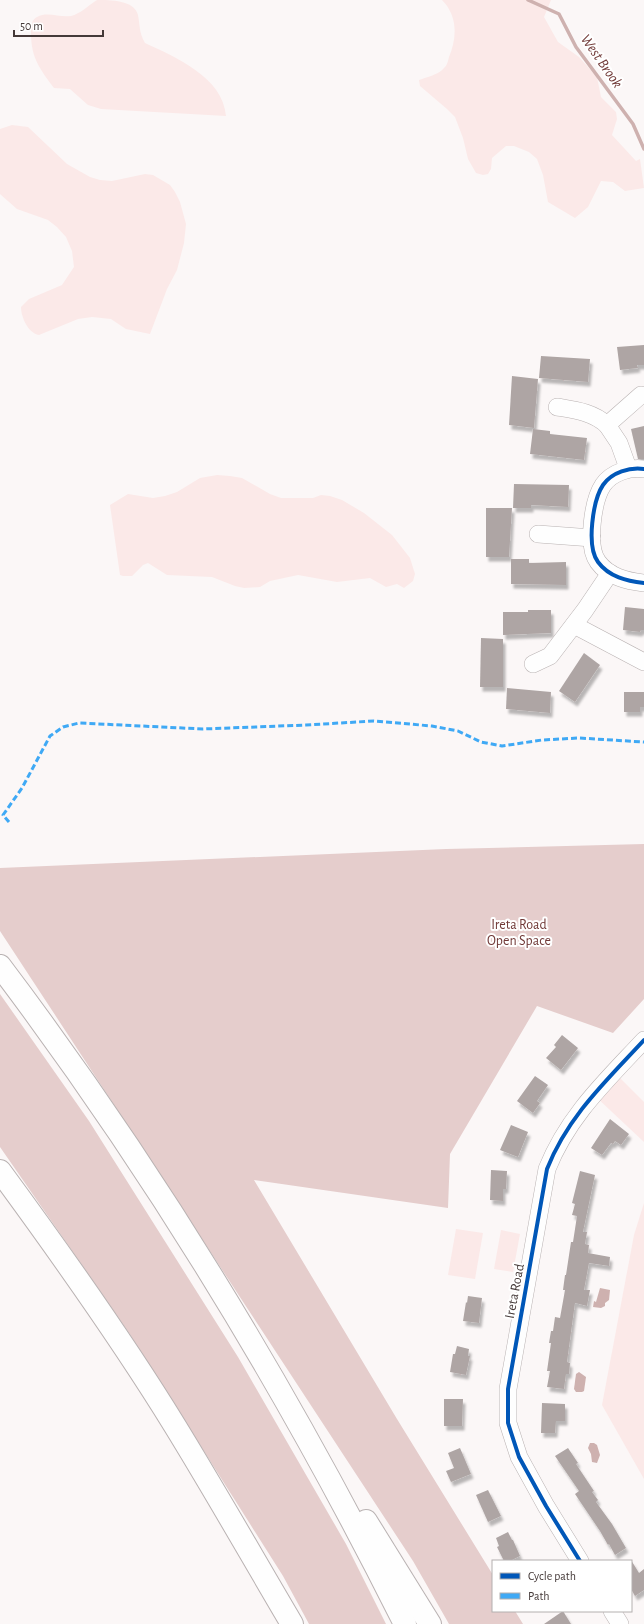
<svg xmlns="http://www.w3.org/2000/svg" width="644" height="1624" font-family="'Alegreya Sans',sans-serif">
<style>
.green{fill:#fbe9e8}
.forest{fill:#e5cdcc}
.water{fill:#ceb1af}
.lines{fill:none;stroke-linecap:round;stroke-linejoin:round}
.stream{stroke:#ceb1af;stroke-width:3.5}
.building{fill:#aea5a4;filter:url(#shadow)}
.minor-casing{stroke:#b9b2b2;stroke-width:18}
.highway-casing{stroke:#b9b2b2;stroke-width:24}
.minor{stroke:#fefefe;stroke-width:17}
.highway{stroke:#fefefe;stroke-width:22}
.quiet{stroke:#3fa9f5;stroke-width:3;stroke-dasharray:6 3;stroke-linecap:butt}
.cycleway-casing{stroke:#fff;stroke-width:6}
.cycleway{stroke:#0057b8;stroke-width:4}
.labels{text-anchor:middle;stroke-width:4;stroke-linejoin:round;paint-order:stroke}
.park-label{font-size:14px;fill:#713a38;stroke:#fff}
.street-label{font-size:14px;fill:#443938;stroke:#fff}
.water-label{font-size:15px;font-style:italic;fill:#713a38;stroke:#fff}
</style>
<defs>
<filter id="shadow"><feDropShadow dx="2.5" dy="4.5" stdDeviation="1" flood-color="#0004"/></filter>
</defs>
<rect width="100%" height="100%" fill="#fbf7f7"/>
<g class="green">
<path d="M97,0C111,0 134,0 138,15C140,25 139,33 145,43C175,57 223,77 226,116L101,109L88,105L70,89L54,88C40,69 31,58 31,33C31,27 31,20 37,17C48,11 60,18 71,16C80,14 89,5 97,0Z"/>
<path d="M442,0H551L544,17L558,42L579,57L597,77L601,97L616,112L617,119L612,135L636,161L640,159L644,188L625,191L613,182L601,181L588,207L575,218L548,202L543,175L537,159L529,152L514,146H506L492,158L491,169L488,174L483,175L476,173L468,159L463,138L455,117L447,109L420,86L419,80C427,77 438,75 444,68C447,66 448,61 449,57C457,38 458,16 442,0Z"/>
<path d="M12,125L28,127L67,164L90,177L100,180L112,181L145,174L153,175L170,185L175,192L180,202L186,224L184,243L177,270L167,289L150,334L126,329L111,319L92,317L78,319L39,335C28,333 21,317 21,307L29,299L62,285L74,267L72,251L66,237L57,227L48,220L17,209L0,194V129Z"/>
<polygon points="217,475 230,476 242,478 270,494 281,498 313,498 321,495 330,496 342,500 364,513 392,535 410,558 415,574 413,581 404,588 397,584 386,587 370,578 337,582 298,575 270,581 260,587 244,588 235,586 212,577 167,575 148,563 143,565 132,576 123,576 120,575 110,505 128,494 153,498 165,496 177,492 200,478"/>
<polygon points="614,1072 644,1102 644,1142 594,1095"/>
<polygon points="644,1203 644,1479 602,1405 634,1235"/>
<polygon points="456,1229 483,1233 475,1279 448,1275"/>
<polygon points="501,1230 520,1234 513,1272 494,1269"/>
</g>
<g class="forest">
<polygon points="644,844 644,999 613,1033 537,1006 450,1154 448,1208 254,1180 397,1419 493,1575 493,1611 515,1611 523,1624 449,1624 413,1561 0,931 0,868 446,849"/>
<polygon points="0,994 89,1121 238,1357 346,1544 386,1624 309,1624 283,1576 129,1333 0,1147"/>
</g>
<g class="water">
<polygon points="600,1288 610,1290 609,1300 605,1303 605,1306 601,1308 593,1307 594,1301 596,1302"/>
<polygon points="579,1372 586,1377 584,1391 582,1392 576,1392 574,1389 576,1374"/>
<polygon points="590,1443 594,1443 597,1445 600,1455 597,1463 592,1462 591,1454 588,1448"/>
</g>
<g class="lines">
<polyline class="stream" points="528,0 559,14 576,47 633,124 644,149"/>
</g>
<g class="building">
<polygon points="644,345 644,365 637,365 638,368 620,370 617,347"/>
<polygon points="541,356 590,359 588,382 539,378"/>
<polygon points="512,376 538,379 534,428 509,425"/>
<polygon points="644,426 644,459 638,459 631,429"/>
<polygon points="533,429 550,431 550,434 587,438 584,460 530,454"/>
<polygon points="514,484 569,485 568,507 531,505 531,508 513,508"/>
<polygon points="486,508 512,508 509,557 486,557"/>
<polygon points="511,559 529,559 529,563 566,562 566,585 511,584"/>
<polygon points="625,607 644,609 644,630 641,630 640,632 623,630"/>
<polygon points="528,610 551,610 551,633 503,635 503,612 528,612"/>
<polygon points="481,638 503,639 503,687 480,687"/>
<polygon points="584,653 600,665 575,702 559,691"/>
<polygon points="507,688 551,692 550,713 506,709"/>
<polygon points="624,692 644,692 644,707 640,707 640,712 624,712"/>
<polygon points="562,1035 578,1048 561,1070 546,1058 556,1047 554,1045"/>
<polygon points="535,1076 548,1085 537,1101 540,1103 533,1113 517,1101"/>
<polygon points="610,1119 629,1134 621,1145 615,1141 613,1144 611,1143 602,1155 591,1148"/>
<polygon points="511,1125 528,1132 518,1157 500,1150"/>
<polygon points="491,1170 507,1171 506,1189 503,1189 503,1201 490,1200"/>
<polygon points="580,1171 595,1175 583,1232 587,1232 585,1244 589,1245 588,1253 610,1257 609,1266 589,1263 584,1290 590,1290 587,1306 575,1303 567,1362 570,1363 569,1374 566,1374 564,1389 547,1387 550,1371 547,1371 551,1343 549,1343 551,1331 553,1331 555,1317 560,1318 565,1290 563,1290 565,1275 566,1275 571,1242 573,1242 577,1216 572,1215 575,1204 572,1203"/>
<polygon points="468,1296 482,1298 479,1323 463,1321 466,1302 467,1303"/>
<polygon points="457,1346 469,1349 468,1356 470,1356 466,1375 450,1372 453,1354 455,1354"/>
<polygon points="444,1399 463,1399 462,1426 444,1426"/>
<polygon points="542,1403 565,1404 565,1421 556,1421 555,1433 541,1433"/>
<polygon points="460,1448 471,1474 451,1482 446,1471 454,1468 448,1453"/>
<polygon points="568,1448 578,1463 576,1464 594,1491 592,1492 598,1500 596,1502 612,1524 626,1548 615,1555 609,1544 608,1545 600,1531 575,1494 579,1491 555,1456"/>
<polygon points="488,1490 501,1516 488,1522 476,1495"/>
<polygon points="508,1532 512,1540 513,1540 520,1556 510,1561 504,1561 497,1547 499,1546 496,1538"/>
<polygon points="631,1560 639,1573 644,1569 644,1590 635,1596 631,1589"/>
<polygon points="563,1611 571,1624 544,1624"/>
</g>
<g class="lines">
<defs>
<g id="minor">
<path d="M557,407C575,410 593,412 607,425"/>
<polyline points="628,468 619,443 607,425 641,395"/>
<path d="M644,469C630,467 612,472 603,485C593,500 586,546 598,562C609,577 627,581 644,583"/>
<polyline points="538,534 592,538"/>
<polyline points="574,625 644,662"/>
<polyline points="533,664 550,656 585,610 610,573"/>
<path d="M580,1561L546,1506L519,1457L508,1423V1389L547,1169C568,1116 606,1081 644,1040"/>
<polyline points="612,1611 620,1624"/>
</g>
<g id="highway">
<path d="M0,966C155,1171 290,1394 405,1624"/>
<path d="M0,1171C61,1254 121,1338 175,1426C215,1491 253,1558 292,1624"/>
<polyline points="366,1521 430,1624"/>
</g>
</defs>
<use href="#minor" class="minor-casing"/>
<use href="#highway" class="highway-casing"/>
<use href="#minor" class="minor"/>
<use href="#highway" class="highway"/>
<polyline class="quiet" points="9,822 3,815 22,788 50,736 63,727 79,723 203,729 306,725 374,721 432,726 458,731 481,742 502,746 542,740 579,738 644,742"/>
<defs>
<g id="cycleway">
<path d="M644,469C630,467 612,472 603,485C593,500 586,546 598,562C609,577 627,581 644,583"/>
<path d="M580,1561L546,1506L519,1457L508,1423V1389L547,1169C568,1116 606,1081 644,1040"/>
</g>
</defs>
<use href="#cycleway" class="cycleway-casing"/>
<use href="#cycleway" class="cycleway"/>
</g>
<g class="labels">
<g class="park-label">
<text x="519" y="929">Ireta Road<tspan x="519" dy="16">Open Space</tspan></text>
</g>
<g class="street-label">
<text transform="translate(514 1291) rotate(-79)" y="5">Ireta Road</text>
</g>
<g class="water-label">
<text transform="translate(602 61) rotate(55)" y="5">West Brook</text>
</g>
</g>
<rect x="492" y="1560" width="140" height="52" fill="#ffffff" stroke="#b4b0af"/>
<rect x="500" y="1573" width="20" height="6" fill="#0057b8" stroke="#b4b0af"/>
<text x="528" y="1580" font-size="12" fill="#443938">Cycle path</text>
<rect x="500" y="1593" width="20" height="6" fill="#3fa9f5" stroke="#b4b0af"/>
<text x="528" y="1600" font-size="12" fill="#443938">Path</text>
<path d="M14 30v6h89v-6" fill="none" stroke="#443938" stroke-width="2"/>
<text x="20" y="30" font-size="12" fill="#443938" stroke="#ffffff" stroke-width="3" paint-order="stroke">50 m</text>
</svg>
